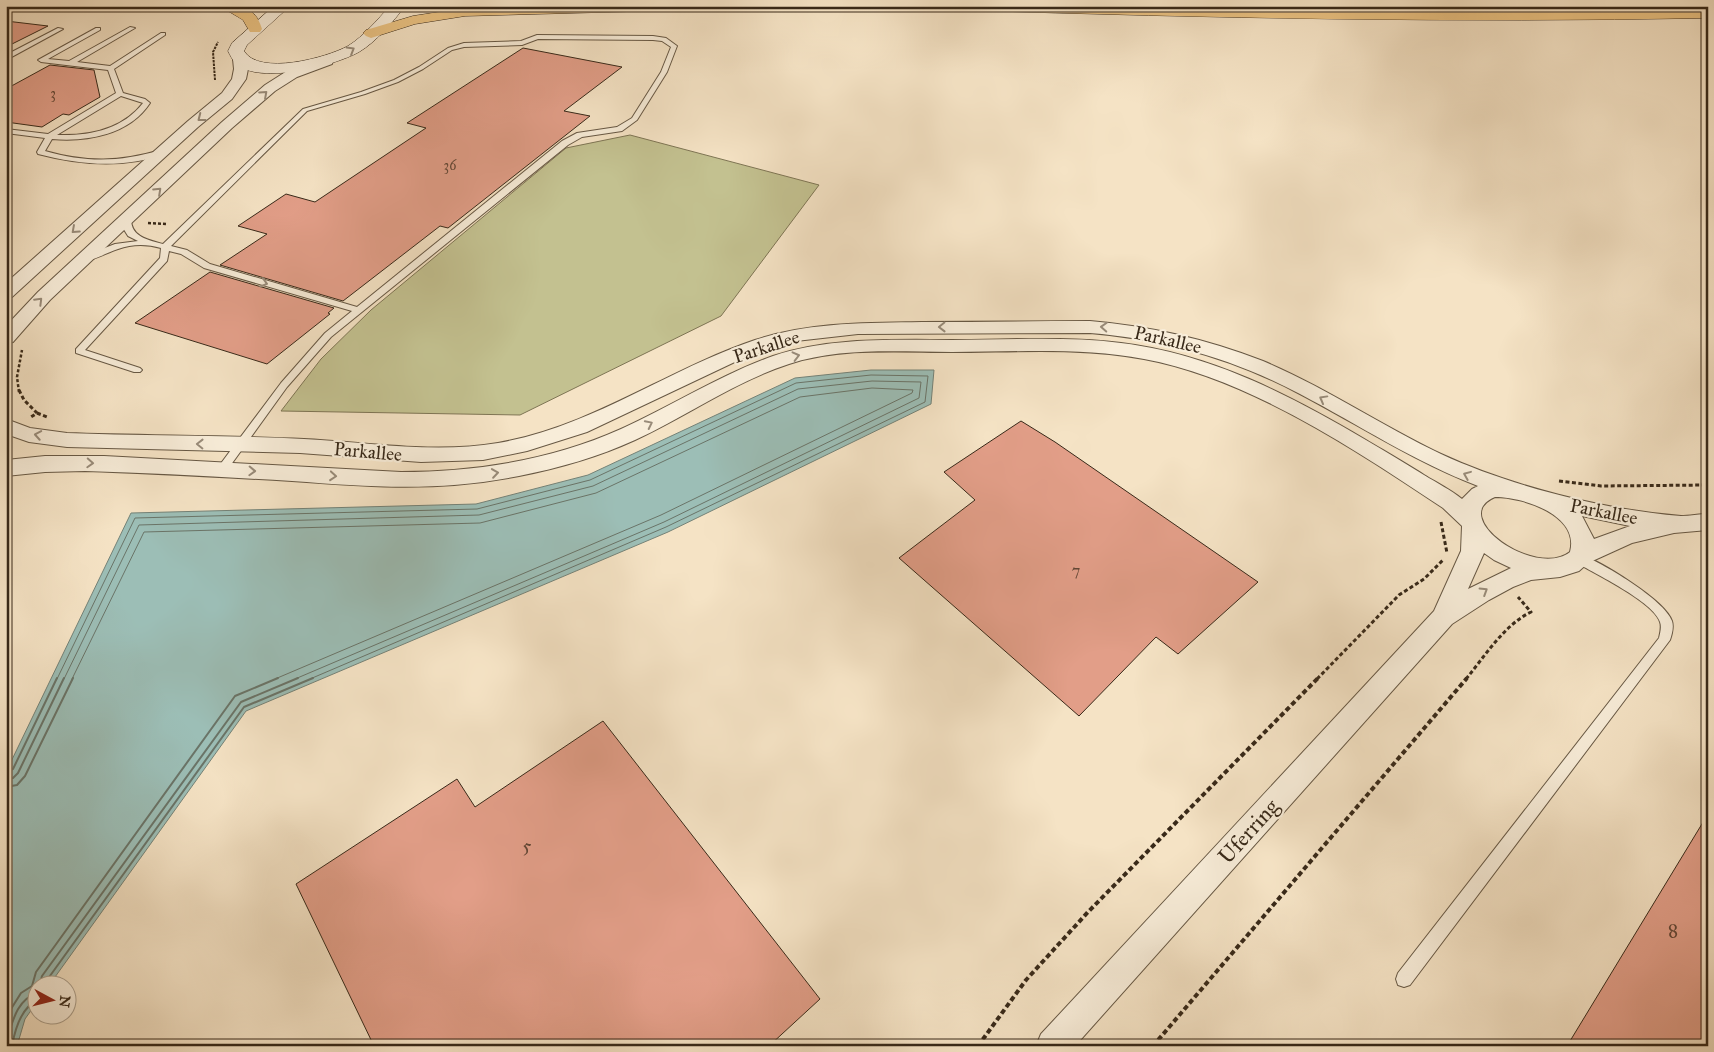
<svg xmlns="http://www.w3.org/2000/svg" width="1714" height="1052" font-family="'IM FELL Great Primer',serif">
<style>
.green{fill:#c3c190;stroke:#7e7554}
.water{fill:#9cbeb6;stroke:#748277}
.lines{fill:none;stroke-linecap:round;stroke-linejoin:round}
.shore-far1{stroke:#6a7468;stroke-width:1}
.shore{stroke:#6a7468;stroke-width:2}
.building{fill:#e29e88;stroke:#382919}
.service-casing{stroke:#675844;stroke-width:2}
.minor-casing{stroke:#675844;stroke-width:2}
.secondary-casing{stroke:#382919;stroke-width:1}
.trunk-casing{stroke:#382919;stroke-width:1}
.path-far3{stroke:#382919;stroke-width:2;stroke-dasharray:2.5 1;stroke-linecap:butt}
.path-far2{stroke:#382919;stroke-width:2.5;stroke-dasharray:3 2;stroke-linecap:butt}
.path-far1{stroke:#382919;stroke-width:3;stroke-dasharray:4 2.5;stroke-linecap:butt}
.path{stroke:#382919;stroke-width:4;stroke-dasharray:5 3;stroke-linecap:butt}
.service{fill:#f8edd9;fill-rule:evenodd}
.minor{fill:#f8edd9;fill-rule:evenodd}
.secondary{fill:#f8edd9;fill-rule:evenodd}
.trunk{fill:#eac282;fill-rule:evenodd}
.oneway{stroke:#988b79}
.labels{text-anchor:middle;stroke-width:4.5;stroke-linejoin:round;paint-order:stroke}
.far-number-label{font-size:14px;fill:#624635}
.number-label{font-size:16px;fill:#624635}
.street-label{font-size:19px;fill:#382919;stroke:#f8edd9}
.near-number-label{font-size:19px;fill:#624635}
.near-street-label{font-size:22px;fill:#382919;stroke:#f8edd9}
</style>
<rect width="100%" height="100%" fill="#f5e3c5"/>
<filter id="stains"><feTurbulence type="fractalNoise" baseFrequency=".004" numOctaves="4"/><feColorMatrix values="0 0 0 0 .2 0 0 0 0 .09 0 0 0 0 .02 0 0 0 .5 -.17"/></filter>
<radialGradient id="worn" r=".72"><stop offset=".6" stop-color="#630" stop-opacity="0"/><stop offset="1" stop-color="#630" stop-opacity=".3"/></radialGradient>
<polygon class="green" points="630,135 819,185 721,316 520,415 281,411 321,359 371,310 566,148"/>
<polygon class="water" points="871,370 934,370 931,404 668,532 246,711 50,984 38,984 37,1002 25,1019 17,1046 6,1046 6,772 131,513 476,504 588,475 795,378"/>
<g class="lines">
<g class="shore-far1">
<polyline points="57,679 135,518 477,509 590,480 796,383 871,375 928,376 925,402 666,527 310,679"/>
<polyline points="64,679 139,525 479,515 593,486 798,389 872,381 921,382 919,398 664,522 295,679"/>
<polyline points="72,679 144,532 480,523 596,493 800,397 872,388 913,390 912,393 661,515 275,679"/>
</g>
<g class="shore">
<polyline points="6,773 13,769 57,678"/>
<polyline points="6,779 13,778 18,773 64,678"/>
<polyline points="6,787 17,785 25,776 73,678"/>
<polyline points="40,984 42,976 241,702 298,678"/>
<polyline points="46,984 47,980 244,707 313,678"/>
<polyline points="6,1017 21,993 32,986 36,972 235,696 278,678"/>
<path d="M6,1043C12,1024 16,999 38,993"/>
<path d="M12,1046C15,1029 21,1007 38,1000"/>
</g>
</g>
<g class="building">
<polygon points="6,21 48,26 6,47"/>
<polygon points="523,48 622,67 564,111 590,116 448,228 440,226 343,301 220,265 267,234 238,226 286,194 315,202 426,128 407,123"/>
<polygon points="50,65 94,70 100,97 69,115 63,114 42,127 6,122 6,89"/>
<polygon points="210,272 334,308 328,313 330,314 267,364 135,323"/>
<polygon points="1021,421 1055,442 1258,582 1178,654 1156,637 1079,716 899,558 975,500 944,472"/>
<polygon points="603,721 820,999 769,1046 374,1046 296,884 457,779 475,807"/>
<polygon points="1708,814 1708,1046 1567,1046"/>
</g>
<g class="lines">
<defs>
<g id="service">
<path d="M130,27L135,28L77,62L110,66L161,33H165V35L114,69L123,93L145,99L150,103C129,135 87,142 52,139L45,151C87,163 120,162 161,150L165,152L164,154C123,169 80,165 38,154L37,152L45,138L6,133V129L48,134L116,93L108,70L41,62L38,60L96,28H100V30L48,59L69,61ZM121,96L143,103C122,130 89,136 57,135Z"/>
<polygon points="58,28 63,29 6,60 6,55"/>
<path d="M537,35L653,36L666,38L677,46L667,72L637,120L622,131L582,137L568,145L331,337L287,387L225,473H217L216,470L281,383L325,333L352,311L204,268L181,254L169,251L167,261L85,350L140,368L142,370L140,372H134L76,353V349L160,258L161,248C147,244 132,244 118,249C107,252 95,261 84,260V256L115,244L138,241L128,236L123,228L124,217L131,219C131,237 148,240 163,244L303,109L361,92L394,80L419,67L448,48L464,43L521,41ZM538,39L653,40L662,41L671,47L661,72L632,118L617,127L577,133L562,141L357,307L210,264L187,250L171,246L307,111L365,94L398,82L423,69L452,50L464,47L522,45Z"/>
<path d="M1579,554C1600,561 1665,600 1672,621C1674,627 1672,634 1670,640L1410,985L1404,987L1398,985L1396,979L1398,973L1659,638C1660,633 1662,627 1660,622C1654,602 1594,573 1575,562L1573,559L1575,556Z"/>
</g>
<g id="minor">
<polygon points="239,55 245,59 248,69 246,79 232,99 198,127 12,297 6,298 6,283 188,121 222,93 232,79 234,69 233,59"/>
<polygon points="327,57 333,61 332,64 297,77 275,91 232,128 50,300 13,342 6,344 6,326 38,292 222,122 265,85 287,71"/>
<path d="M1090,321C1149,326 1207,339 1263,361C1325,387 1380,425 1441,454C1510,486 1605,510 1681,516C1690,516 1699,514 1708,514V530L1674,533L1632,543L1588,563L1579,571L1560,577L1531,580L1513,587L1489,600L1452,624L1075,1046H1036L1041,1034L1434,611L1461,551L1462,526L1443,508C1356,450 1248,378 1144,359C1081,347 1016,352 952,352C898,352 841,347 789,364C734,382 687,416 635,440C598,457 559,468 519,476C440,492 371,487 292,481C223,477 153,473 85,471L45,472L6,476V460L45,456H104L401,472C475,472 552,460 621,429C672,406 720,375 773,356C831,337 892,340 952,340C1009,340 1065,336 1121,343C1211,354 1290,395 1366,440C1386,452 1405,463 1424,475C1437,483 1451,490 1462,499L1472,489L1478,486C1415,462 1359,425 1300,394C1234,359 1164,339 1090,333L858,334L796,341L739,360L587,432L527,451L483,460L421,462L300,453L67,447L29,442L6,434V419L30,428L67,433C146,436 225,435 304,439C368,442 433,454 498,443C594,426 666,370 755,340C810,322 865,323 922,322C978,322 1034,321 1090,321ZM1495,497C1523,497 1580,515 1570,552C1535,579 1447,517 1495,497ZM1582,516L1630,526L1594,539ZM1484,553L1494,560L1511,568L1468,589Z"/>
</g>
<path id="secondary" d="M274,6H290L247,45L244,51C259,76 326,58 348,46C364,36 377,20 390,6H405C393,22 376,42 359,52C334,66 260,85 236,64C233,61 230,55 228,51L232,43Z"/>
<g id="trunk">
<path d="M220,6C241,6 255,6 262,29L260,32H250L243,20Z"/>
<polygon points="515,6 688,6 681,10 465,16 415,24 371,38 366,36 363,33 366,30 413,16 465,8"/>
<path d="M956,6C1207,6 1457,14 1708,10V18C1459,23 1211,18 963,10Z"/>
</g>
</defs>
<use href="#service" class="service-casing"/>
<use href="#minor" class="minor-casing"/>
<use href="#secondary" class="secondary-casing"/>
<use href="#trunk" class="trunk-casing"/>
<polyline class="path-far3" points="215,80 213,52 218,42"/>
<g class="path-far2">
<polyline points="148,223 167,224"/>
<polyline points="19,392 17,377 22,350"/>
</g>
<g class="path-far1">
<polyline points="19,390 24,400 37,413 31,417"/>
<polyline points="37,413 47,417"/>
<polyline points="1559,481 1601,486 1708,485"/>
<polyline points="1441,522 1447,553"/>
<polyline points="1317,679 1399,595 1424,579 1443,560"/>
<path d="M1466,679C1485,656 1504,625 1531,612L1518,597"/>
</g>
<g class="path">
<polyline points="978,1046 1026,980 1088,912 1318,678"/>
<polyline points="1153,1046 1467,678"/>
</g>
<use href="#service" class="service"/>
<use href="#minor" class="minor"/>
<use href="#secondary" class="secondary"/>
<use href="#trunk" class="trunk"/>
</g>
<defs><path id="oneway-chevron" d="M-2-3.5L2.5 0L-2 3.5" fill="none" stroke-width="1.6" stroke-linecap="round" stroke-linejoin="round" transform="scale(1.25)"/></defs>
<g class="oneway">
<use href="#oneway-chevron" transform="translate(351 50) rotate(-31)"/>
<use href="#oneway-chevron" transform="translate(264 94) rotate(-42)"/>
<use href="#oneway-chevron" transform="translate(201 118) rotate(142)"/>
<use href="#oneway-chevron" transform="translate(158 191) rotate(-43)"/>
<use href="#oneway-chevron" transform="translate(75 230) rotate(138)"/>
<use href="#oneway-chevron" transform="translate(264 283) rotate(17)"/>
<use href="#oneway-chevron" transform="translate(39 301) rotate(-45)"/>
<use href="#oneway-chevron" transform="translate(942 327) rotate(179)"/>
<use href="#oneway-chevron" transform="translate(1104 327) rotate(-177)"/>
<use href="#oneway-chevron" transform="translate(796 356) rotate(-14)"/>
<use href="#oneway-chevron" transform="translate(1323 399) rotate(-151)"/>
<use href="#oneway-chevron" transform="translate(649 424) rotate(-26)"/>
<use href="#oneway-chevron" transform="translate(38 435) rotate(-170)"/>
<use href="#oneway-chevron" transform="translate(200 444) rotate(-179)"/>
<use href="#oneway-chevron" transform="translate(90 463) rotate(3)"/>
<use href="#oneway-chevron" transform="translate(252 471) rotate(2)"/>
<use href="#oneway-chevron" transform="translate(495 473) rotate(-8)"/>
<use href="#oneway-chevron" transform="translate(1467 475) rotate(-158)"/>
<use href="#oneway-chevron" transform="translate(333 476) rotate(5)"/>
<use href="#oneway-chevron" transform="translate(1484 591) rotate(-32)"/>
</g>
<g class="labels">
<g class="far-number-label">
<text x="53" y="98">3</text>
<text x="450" y="170">36</text>
</g>
<g class="number-label">
<text x="1076" y="576">7</text>
</g>
<g class="street-label">
<text transform="translate(1168 339) rotate(13)" y="7">Parkallee</text>
<text transform="translate(766 346) rotate(-18)" y="7">Parkallee</text>
<text transform="translate(368 451) rotate(5)" y="7">Parkallee</text>
<text transform="translate(1604 511) rotate(11)" y="7">Parkallee</text>
</g>
<g class="near-number-label">
<text x="527" y="852">5</text>
<text x="1673" y="937">8</text>
</g>
<g class="near-street-label">
<text transform="translate(1248 831) rotate(-48)" y="8">Uferring</text>
</g>
</g>
<rect width="1714" height="1052" fill="none" stroke="#f5e3c5" stroke-width="25"/>
<rect x="8" y="8" width="1699" height="1037" fill="none" stroke="#382919" stroke-width="2.5"/>
<rect x="12" y="12" width="1689" height="1027" fill="none" stroke="#382919"/>
<g transform="translate(52 1000) rotate(97)"><circle r="24" fill="#f8edd9" stroke="#ab9f8c"/>
<path d="M0-4L9 19L0 12L-9 19Z" fill="#8f2418"/>
<text y="-8" font-size="14" font-weight="bold" text-anchor="middle" fill="#382919">N</text>
</g>
<rect width="100%" height="100%" filter="url(#stains)"/>
<rect width="100%" height="100%" fill="url(#worn)"/>
</svg>
